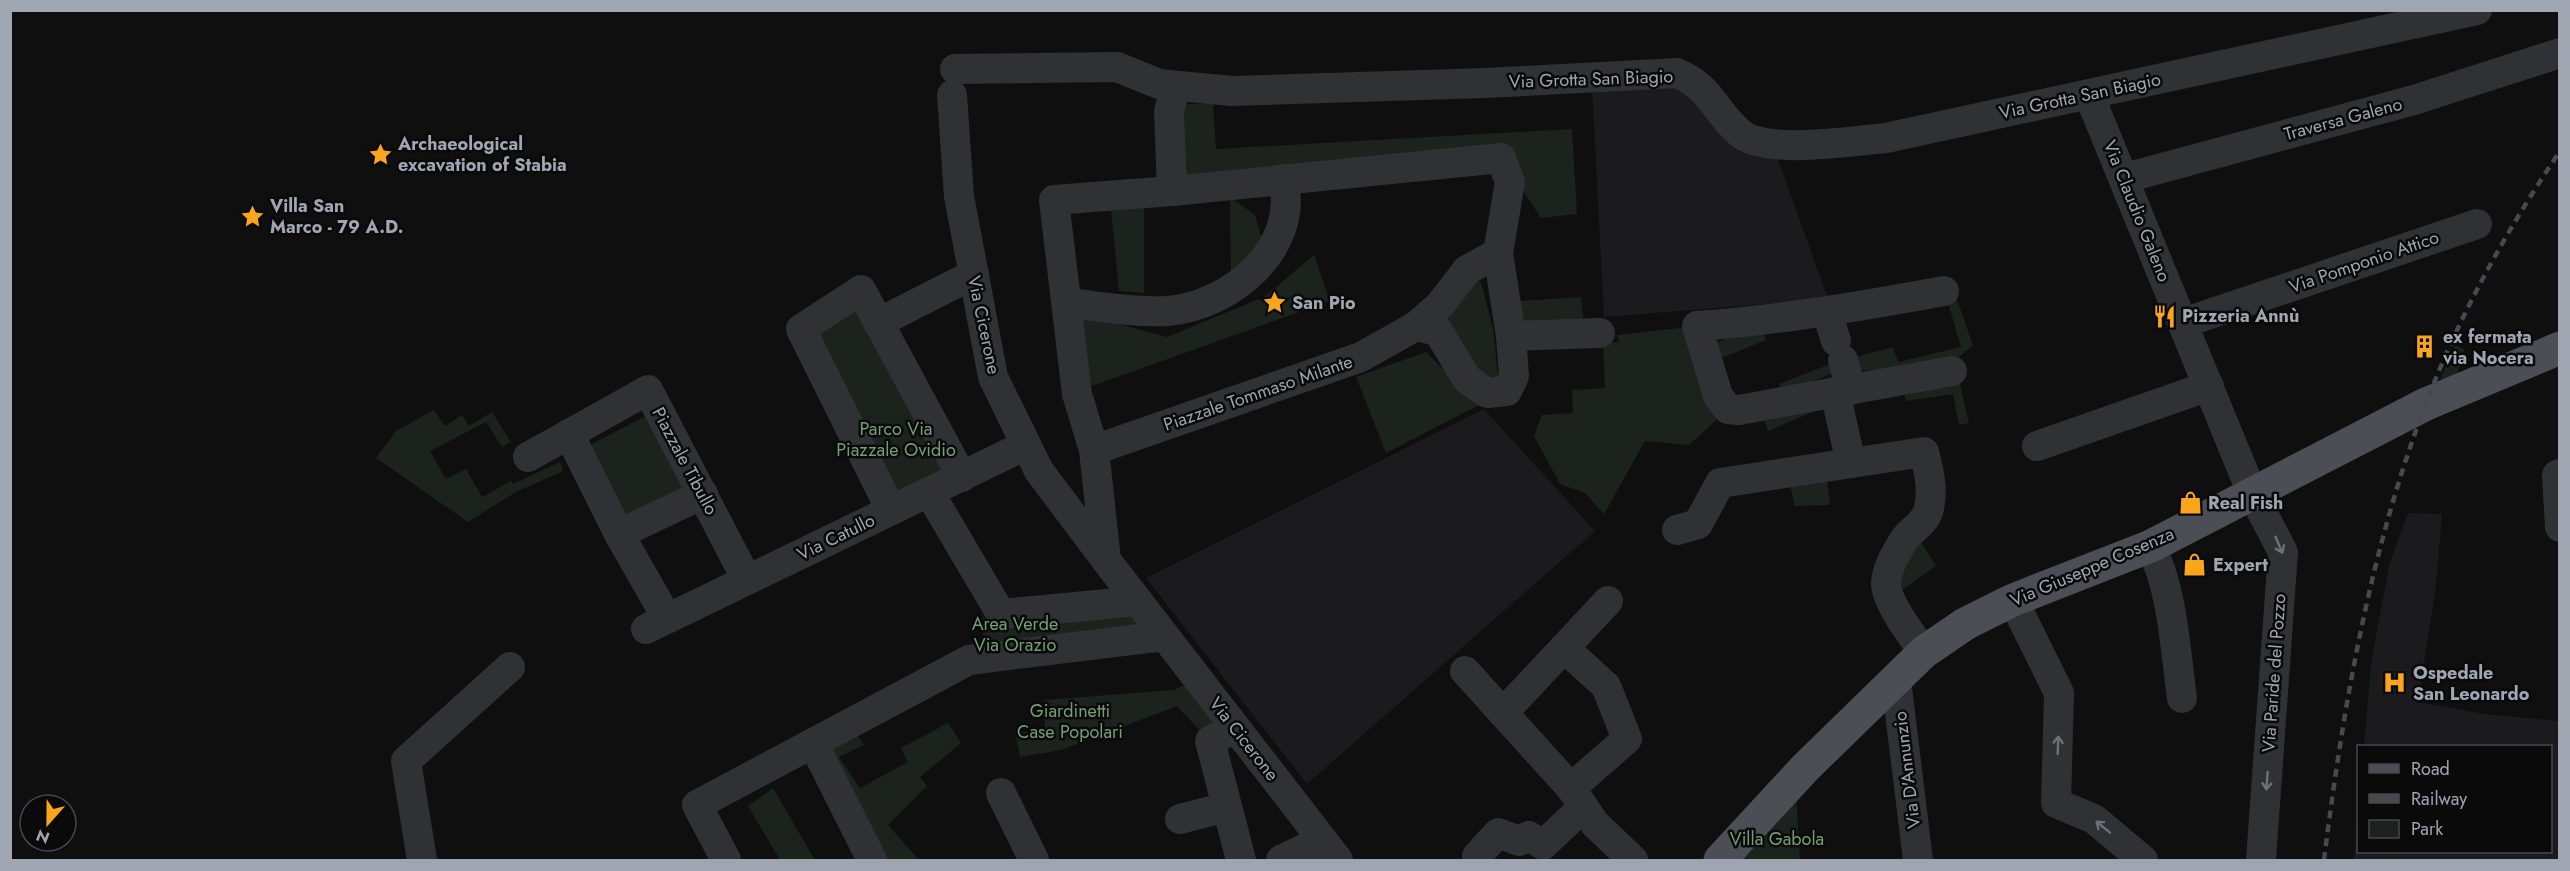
<svg xmlns="http://www.w3.org/2000/svg" width="2570" height="871" font-family="Jost,sans-serif">
<style>
.built{fill:#1b1b1d}
.green{fill:#1b231c}
.lines{fill:none;stroke-linecap:round;stroke-linejoin:round}
.minor{stroke:#303135;stroke-width:30}
.major{stroke:#4c4e55;stroke-width:33}
.rail{stroke:#47494f;stroke-width:4.5;stroke-dasharray:8 6;stroke-linecap:butt}
.oneway{stroke:#6d717a}
.labels{text-anchor:middle;stroke-width:5;stroke-linejoin:round;paint-order:stroke}
.street-label{font-size:18px;fill:#9fa6b2;stroke:#0a0a0b}
.poi-label{font-size:18px;font-weight:bold;fill:#9fa6b2;stroke:#0a0a0b;text-anchor:start}
.park-label{font-size:18px;fill:#749f75;stroke:#0a0a0b}
</style>
<rect width="100%" height="100%" fill="#0f0f10"/>
<g class="built">
<polygon points="1677,73 1776,154 1828,299 1604,317 1592,88"/>
<polygon points="1484,409 1595,531 1307,784 1146,578"/>
<polygon points="2408,513 2442,514 2436,585 2418,702 2485,714 2559,721 2559,860 2354,860 2358,813 2358,852 2550,852 2550,746 2364,746 2371,664 2389,565"/>
</g>
<g class="green">
<polygon points="1213,103 1216,149 1572,129 1577,214 1541,218 1501,158 1179,190 1171,105"/>
<polygon points="1230,197 1255,215 1265,249 1231,275"/>
<polygon points="1144,204 1144,293 1119,291 1111,209"/>
<polygon points="1314,255 1330,301 1092,386 1067,310 1167,337 1264,297"/>
<polygon points="1465,281 1481,282 1493,329 1498,377 1472,380 1442,327"/>
<polygon points="854,294 952,473 892,502 803,334"/>
<polygon points="1581,297 1583,320 1518,322 1519,301"/>
<polygon points="1956,297 1973,345 1959,357 1900,369 1859,371 1848,359 1893,347 1898,362 1961,347 1947,299"/>
<polygon points="1697,326 1728,409 1689,445 1645,441 1604,514 1585,493 1560,484 1534,436 1542,415 1573,413 1572,390 1605,388 1603,344 1619,342 1617,335"/>
<polygon points="1763,333 1766,340 1717,360 1711,346 1733,335"/>
<polygon points="2455,346 2464,349 2457,376 2440,379"/>
<polygon points="1426,352 1479,405 1386,453 1356,377"/>
<polygon points="1833,363 1831,374 1781,394 1779,384"/>
<polygon points="1959,380 1969,423 1959,425 1953,394 1906,401 1903,391"/>
<polygon points="434,410 445,426 462,415 469,426 492,412 511,442 502,447 486,422 430,451 446,479 466,469 482,497 511,481 513,484 560,462 563,471 516,492 468,522 376,458 396,431"/>
<polygon points="1815,411 1768,431 1762,415"/>
<polygon points="646,416 686,491 624,522 586,447"/>
<polygon points="1826,472 1830,505 1795,506 1788,478"/>
<polygon points="1919,539 1936,566 1896,594 1895,568"/>
<polygon points="1137,603 1162,636 988,657 979,618"/>
<polygon points="1193,681 1226,725 1203,734 1177,706 1061,750 1020,757 1015,732 1045,732 1044,700 1174,690"/>
<polygon points="948,723 961,743 920,777 927,786 888,825 919,860 882,860 824,751 855,731 864,745 839,757 860,788 908,762 901,748"/>
<polygon points="773,788 815,860 780,860 748,806"/>
<polygon points="1796,790 1800,860 1727,860"/>
</g>
<g class="lines">
<g class="minor">
<path d="M955,69L1117,67L1159,84L1231,91L1485,83L1677,73C1712,88 1714,111 1740,133C1766,155 1852,141 1886,138L2477,10"/>
<polyline points="952,95 959,196 993,377 1039,471 1106,560"/>
<polyline points="2089,95 2252,493 2283,552 2261,860"/>
<polyline points="2125,178 2414,100 2560,53"/>
<polyline points="1172,191 1169,111 1176,87"/>
<path d="M1944,291C1862,306 1781,320 1697,326L1718,396L1728,409L1739,410L1952,371"/>
<path d="M1067,303C1099,306 1135,313 1168,311C1231,306 1301,247 1283,179"/>
<polyline points="1827,312 1836,341"/>
<polyline points="878,323 974,274"/>
<polyline points="2183,323 2477,224"/>
<polyline points="1416,326 1438,331 1467,379 1487,393 1507,391 1514,376 1511,336 1498,253"/>
<polyline points="1511,336 1600,333"/>
<polyline points="1843,360 1851,390"/>
<polyline points="1835,392 1851,463"/>
<polyline points="569,434 619,534 667,618"/>
<polyline points="2037,446 2209,386"/>
<polyline points="1094,450 1361,357 1416,326 1440,305 1467,270 1498,253 1510,182 1501,158 1172,191 1054,200 1077,394 1094,450 1106,560 1338,860"/>
<polyline points="528,457 648,390 747,580"/>
<polyline points="2560,474 2557,475 2560,527"/>
<polyline points="929,492 1001,614 1138,601"/>
<polyline points="891,510 801,329 861,290 962,477"/>
<path d="M1677,530L1698,524L1720,483L1924,452C1929,471 1934,492 1928,512C1923,525 1911,529 1904,540C1896,553 1887,567 1886,583C1886,602 1912,636 1924,652"/>
<polyline points="619,534 703,494"/>
<path d="M2151,546C2173,593 2175,647 2182,698"/>
<polyline points="2013,600 2059,693 2056,803 2094,819 2143,860"/>
<polyline points="646,629 1026,445"/>
<polyline points="1564,648 1606,686 1627,739 1571,788"/>
<polyline points="1465,671 1571,788 1595,824 1633,860"/>
<polyline points="1896,680 1918,860"/>
<polyline points="1503,713 1608,601"/>
<polyline points="1235,728 1210,741 1241,860"/>
<polyline points="813,743 872,860"/>
<polyline points="1001,793 1034,860"/>
<polyline points="1180,819 1227,807"/>
<polyline points="1477,856 1498,833 1519,841 1529,836 1543,845 1583,807"/>
<polyline points="422,860 406,761 510,667"/>
<polyline points="726,860 697,805 969,660 1164,636"/>
<polyline points="1281,860 1322,840"/>
</g>
<polyline class="major" points="1720,860 1805,768 1924,652 1965,624 2013,600 2151,546 2426,404 2560,348"/>
<path class="rail" d="M2324,860C2346,684 2378,504 2452,341C2482,275 2519,212 2560,151"/>
</g>
<defs><path id="oneway-shaft" d="M-6 0H5M1.5-3L5.5 0L1.5 3" fill="none" stroke-width="1.6" stroke-linecap="round" stroke-linejoin="round" transform="scale(1.5)"/></defs>
<g class="oneway">
<use href="#oneway-shaft" transform="translate(2279 545) rotate(67)"/>
<use href="#oneway-shaft" transform="translate(2058 745) rotate(-88)"/>
<use href="#oneway-shaft" transform="translate(2267 781) rotate(94)"/>
<use href="#oneway-shaft" transform="translate(2103 827) rotate(-141)"/>
</g>
<defs>
<symbol id="sight-bare" viewBox="-9 -9 18 18"><path d="M0-6L1.8-2.2L6-1.7L2.9 1.2L3.7 5.4L0 3.3L-3.7 5.4L-2.9 1.2L-6-1.7L-1.8-2.2Z" fill="#fba51c" stroke="#0a0a0b" stroke-width="2.5" paint-order="stroke"/></symbol>
<symbol id="restaurant-bare" viewBox="-9 -9 18 18"><path d="M-5-6h1v4h1v-4h1v4h1v-4h1v5L-1.5 .5V6h-2V.5L-5-1ZM5-6V6H3V1.5H1.5Q1.5-4 5-6Z" fill="#fba51c" stroke="#0a0a0b" stroke-width="2.5" paint-order="stroke"/></symbol>
<symbol id="building-bare" viewBox="-9 -9 18 18"><path d="M-4-6H4V6H1V3H-1V6H-4ZM-2.5-4.3h1.7v1.8h-1.7ZM.8-4.3h1.7v1.8H.8ZM-2.5-1h1.7V.8h-1.7ZM.8-1h1.7V.8H.8Z" fill="#fba51c" stroke="#0a0a0b" stroke-width="2.5" paint-order="stroke"/></symbol>
<symbol id="shop-bare" viewBox="-9 -9 18 18"><path d="M-5-2.5h2.3a2.7 3.5 0 0 1 5.4 0H5L5.5 6h-11ZM-1.5-2.5h3a1.5 2.3 0 0 0-3 0Z" fill="#fba51c" stroke="#0a0a0b" stroke-width="2.5" paint-order="stroke"/></symbol>
<symbol id="hospital-bare" viewBox="-9 -9 18 18"><path d="M-5-5h3v3.5h4V-5h3V5h-3V1.5h-4V5h-3Z" fill="#fba51c" stroke="#0a0a0b" stroke-width="2.5" paint-order="stroke"/></symbol>
</defs>
<g fill-rule="evenodd">
<use href="#sight-bare" x="364" y="138" width="33" height="33"/>
<use href="#sight-bare" x="236" y="200" width="33" height="33"/>
<use href="#sight-bare" x="1258" y="286" width="33" height="33"/>
<use href="#restaurant-bare" x="2148" y="300" width="33" height="33"/>
<use href="#building-bare" x="2408" y="330" width="33" height="33"/>
<use href="#shop-bare" x="2174" y="486" width="33" height="33"/>
<use href="#shop-bare" x="2178" y="548" width="33" height="33"/>
<use href="#hospital-bare" x="2378" y="666" width="33" height="33"/>
</g>
<g class="labels">
<g class="street-label">
<text transform="translate(1591 79) rotate(-2)" y="6">Via Grotta San Biagio</text>
<text transform="translate(2080 96) rotate(-12)" y="6">Via Grotta San Biagio</text>
<text transform="translate(2343 119) rotate(-15)" y="6">Traversa Galeno</text>
<text transform="translate(2137 211) rotate(68)" y="6">Via Claudio Galeno</text>
<text transform="translate(2364 262) rotate(-19)" y="6">Via Pomponio Attico</text>
<text transform="translate(984 325) rotate(78)" y="6">Via Cicerone</text>
<text transform="translate(1258 393) rotate(-19)" y="6">Piazzale Tommaso Milante</text>
<text transform="translate(685 461) rotate(62)" y="6">Piazzale Tibullo</text>
<text transform="translate(836 537) rotate(-26)" y="6">Via Catullo</text>
<text transform="translate(2092 567) rotate(-23)" y="6">Via Giuseppe Cosenza</text>
<text transform="translate(2274 673) rotate(-86)" y="6">Via Paride del Pozzo</text>
<text transform="translate(1244 739) rotate(52)" y="6">Via Cicerone</text>
<text transform="translate(1907 770) rotate(-97)" y="6">Via D'Annunzio</text>
</g>
<g class="poi-label">
<text x="398" y="150">Archaeological<tspan x="398" dy="21">excavation of Stabia</tspan></text>
<text x="270" y="212">Villa San<tspan x="270" dy="21">Marco - 79 A.D.</tspan></text>
<text x="1292" y="309">San Pio</text>
<text x="2182" y="322">Pizzeria Annù</text>
<text x="2443" y="343">ex fermata<tspan x="2443" dy="21">via Nocera</tspan></text>
<text x="2208" y="509">Real Fish</text>
<text x="2213" y="571">Expert</text>
<text x="2413" y="679">Ospedale<tspan x="2413" dy="21">San Leonardo</tspan></text>
</g>
<g class="park-label">
<text x="896" y="435">Parco Via<tspan x="896" dy="21">Piazzale Ovidio</tspan></text>
<text x="1015" y="630">Area Verde<tspan x="1015" dy="21">Via Orazio</tspan></text>
<text x="1070" y="717">Giardinetti<tspan x="1070" dy="21">Case Popolari</tspan></text>
<text x="1777" y="845">Villa Gabola</text>
</g>
</g>
<rect width="2570" height="871" fill="none" stroke="#9fa6b2" stroke-width="24"/>
<rect x="2357" y="745" width="195" height="108" fill="#0a0a0b" stroke="#46484e" stroke-width="1.5"/>
<rect x="2369" y="764" width="30" height="9" fill="#4c4e55" stroke="#46484e" stroke-width="1.5"/>
<text x="2411" y="775" font-size="18" fill="#9fa6b2">Road</text>
<rect x="2369" y="794" width="30" height="9" fill="#47494f" stroke="#46484e" stroke-width="1.5"/>
<text x="2411" y="805" font-size="18" fill="#9fa6b2">Railway</text>
<rect x="2369" y="820" width="30" height="18" fill="#1b231c" stroke="#46484e" stroke-width="1.5"/>
<text x="2411" y="835" font-size="18" fill="#9fa6b2">Park</text>
<g transform="translate(48 823) rotate(201)"><circle r="28" fill="#0a0a0b" stroke="#46484e" stroke-width="1.5"/>
<path d="M0-4.5L10 22L0 15L-10 22Z" fill="#fba51c"/>
<text y="-9" font-size="16" font-weight="bold" text-anchor="middle" fill="#9fa6b2">N</text>
</g>
</svg>
